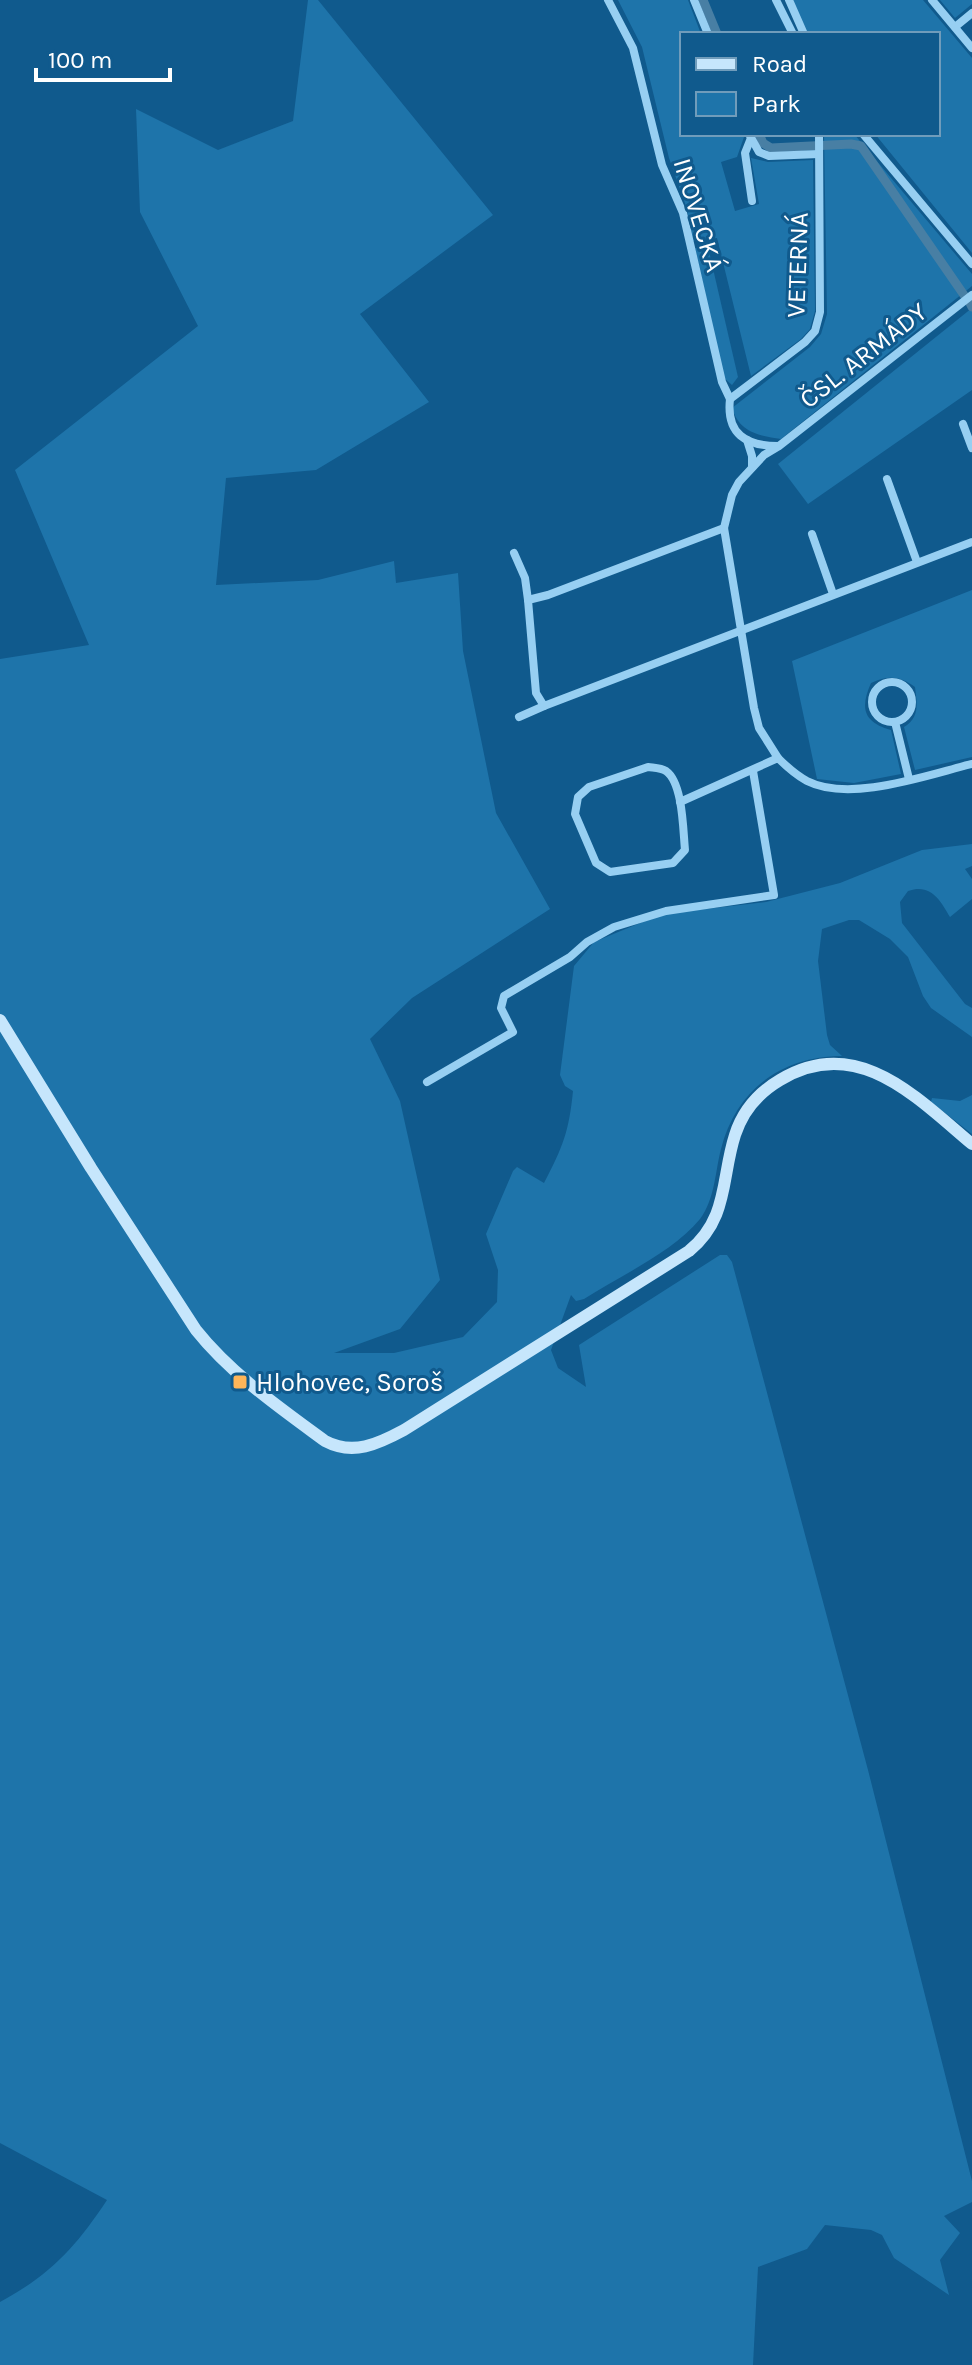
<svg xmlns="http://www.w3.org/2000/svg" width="972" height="2365" font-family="Karla,sans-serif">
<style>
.green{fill:#1e74aa}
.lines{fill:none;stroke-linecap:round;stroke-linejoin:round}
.canal{stroke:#487fa4;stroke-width:9}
.street{stroke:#97cff2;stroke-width:8}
.secondary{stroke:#c6e6fc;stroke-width:12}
.poi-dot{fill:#ffb559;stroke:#105a8d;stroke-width:3}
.labels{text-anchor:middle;stroke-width:6;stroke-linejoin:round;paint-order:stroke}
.street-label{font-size:26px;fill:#fff;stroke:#105a8d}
.poi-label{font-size:26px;fill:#fff;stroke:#105a8d;text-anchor:start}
</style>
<rect width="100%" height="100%" fill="#105a8d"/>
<g class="green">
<path d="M308,0H318L493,215L360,314L429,402L316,470L226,478L216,585L318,580L394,561L396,583L458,573L463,651L496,813L550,909L412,998L370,1039L400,1101L440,1280L400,1329L334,1353H394L463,1337L497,1302L498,1270L486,1234L513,1171L517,1167L544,1183C563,1147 569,1131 573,1091L565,1086L560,1075L574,966L594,942L662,914L766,902L840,883L922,850L972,844V866L965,869L972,879V899L950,917C940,900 931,883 908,891L900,902L902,923L965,1004L972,1008V1037L931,1008L923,996L908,957L890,939L859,920H849L822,929L818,961L827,1035L830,1045L842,1056C782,1056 736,1090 721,1149C715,1172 715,1199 700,1219C673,1252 620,1276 584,1299L576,1301L571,1295L551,1350L558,1368L586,1387L579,1345L720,1255H727L732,1262L868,1770L972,2181V2202L944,2216L960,2233L940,2260L949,2295L894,2258L882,2235L871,2230L825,2225L807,2249L758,2267L753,2365H0V2302C50,2275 76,2247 107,2200L0,2143V659L89,645L15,470L198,326L140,212L136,109L218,150L293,121Z"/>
<polygon points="618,0 688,0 701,34 682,34 682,134 742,134 744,137 737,157 721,162 735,211 759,204 751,158 768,162 813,160 815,311 810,329 801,339 751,376 717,238 693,241 687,209 669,158 642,47"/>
<polygon points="793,0 923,0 972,58 972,253 875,134 938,134 938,34 807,34"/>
<polygon points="940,0 972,0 972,4 955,18"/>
<path d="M854,134L972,274V286L781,439C759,436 739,432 732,408L810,347L821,334L827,314L824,135Z"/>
<polygon points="708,247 738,377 732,385 724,378 695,248"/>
<polygon points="972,308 972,390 808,504 778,464"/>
<path d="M972,590V757L915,770L904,727C920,718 917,703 915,687C900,676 888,675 871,683C860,708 863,722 891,730L901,774L854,783L817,779L792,661Z"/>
<polygon points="972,1095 972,1134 931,1102 932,1098 960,1101"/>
</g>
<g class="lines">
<g class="canal">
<polyline points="703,0 717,34"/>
<polyline points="759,134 763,143 771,148 851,144 861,146 964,295"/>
<polyline points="970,303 972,307"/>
</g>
<g class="street">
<polyline points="608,0 633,48 662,165 683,213 722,382 730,399"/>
<polyline points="694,0 708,34"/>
<polyline points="776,0 793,34"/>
<polyline points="789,0 804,34"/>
<polyline points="932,0 972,48"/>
<polyline points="955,27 972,13"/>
<polyline points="749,134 759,152 769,156 819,154"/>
<polyline points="863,134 972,264"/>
<polyline points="751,138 745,153 752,201"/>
<polyline points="963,424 972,448"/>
<polyline points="747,440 752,456 752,467"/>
<path d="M778,446C746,446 726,434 730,399L805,342L815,331L820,312L819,134"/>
<polyline points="887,479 917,562"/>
<polyline points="724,528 548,595 528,600 536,693 544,706 972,542"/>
<polyline points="812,534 833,594"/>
<polyline points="514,553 525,578 528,600"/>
<circle cx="892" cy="702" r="20"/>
<polyline points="519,717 544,706"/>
<polyline points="895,722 909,779"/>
<polyline points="778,758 759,728 754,708 724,528 732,495 739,482 764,455 779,446 972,295"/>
<path d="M648,767C655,768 661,768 666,771C683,783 683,830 685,850L673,863L610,872L596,863L575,814L578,797L589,787Z"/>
<path d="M680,802L778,758C787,767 796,775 807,781C850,803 927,775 972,764"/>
<polyline points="427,1082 513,1032 501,1008 504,996 570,957 587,942 614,927 666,911 774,895 753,771"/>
</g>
<path class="secondary" d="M0,1020L91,1168L196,1330C231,1374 280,1408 325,1441C353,1456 378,1444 404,1430L689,1251C729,1218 721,1178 735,1135C743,1110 758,1093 780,1080C857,1033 917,1098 972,1144"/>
</g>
<rect class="poi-dot" x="232" y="1374" width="16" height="16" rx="4"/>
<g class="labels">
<g class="street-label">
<text transform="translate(699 215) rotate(73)" y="9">INOVECKÁ</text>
<text transform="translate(797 265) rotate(-88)" y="9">VETERNÁ</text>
<text transform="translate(863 355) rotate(-38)" y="9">ČSL. ARMÁDY</text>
</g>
<g class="poi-label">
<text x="256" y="1391">Hlohovec, Soroš</text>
</g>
</g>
<rect x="680" y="32" width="260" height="104" fill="#105a8d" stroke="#709cbb" stroke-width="2"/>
<rect x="696" y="58" width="40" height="12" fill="#c6e6fc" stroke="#709cbb" stroke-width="2"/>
<text x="752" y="72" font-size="24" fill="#ffffff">Road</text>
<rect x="696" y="92" width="40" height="24" fill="#1e74aa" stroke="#709cbb" stroke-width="2"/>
<text x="752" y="112" font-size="24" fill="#ffffff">Park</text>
<path d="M36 68v12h134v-12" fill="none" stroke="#ffffff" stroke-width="4"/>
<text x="48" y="68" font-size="24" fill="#ffffff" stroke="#105a8d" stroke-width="6" paint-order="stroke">100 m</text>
</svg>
